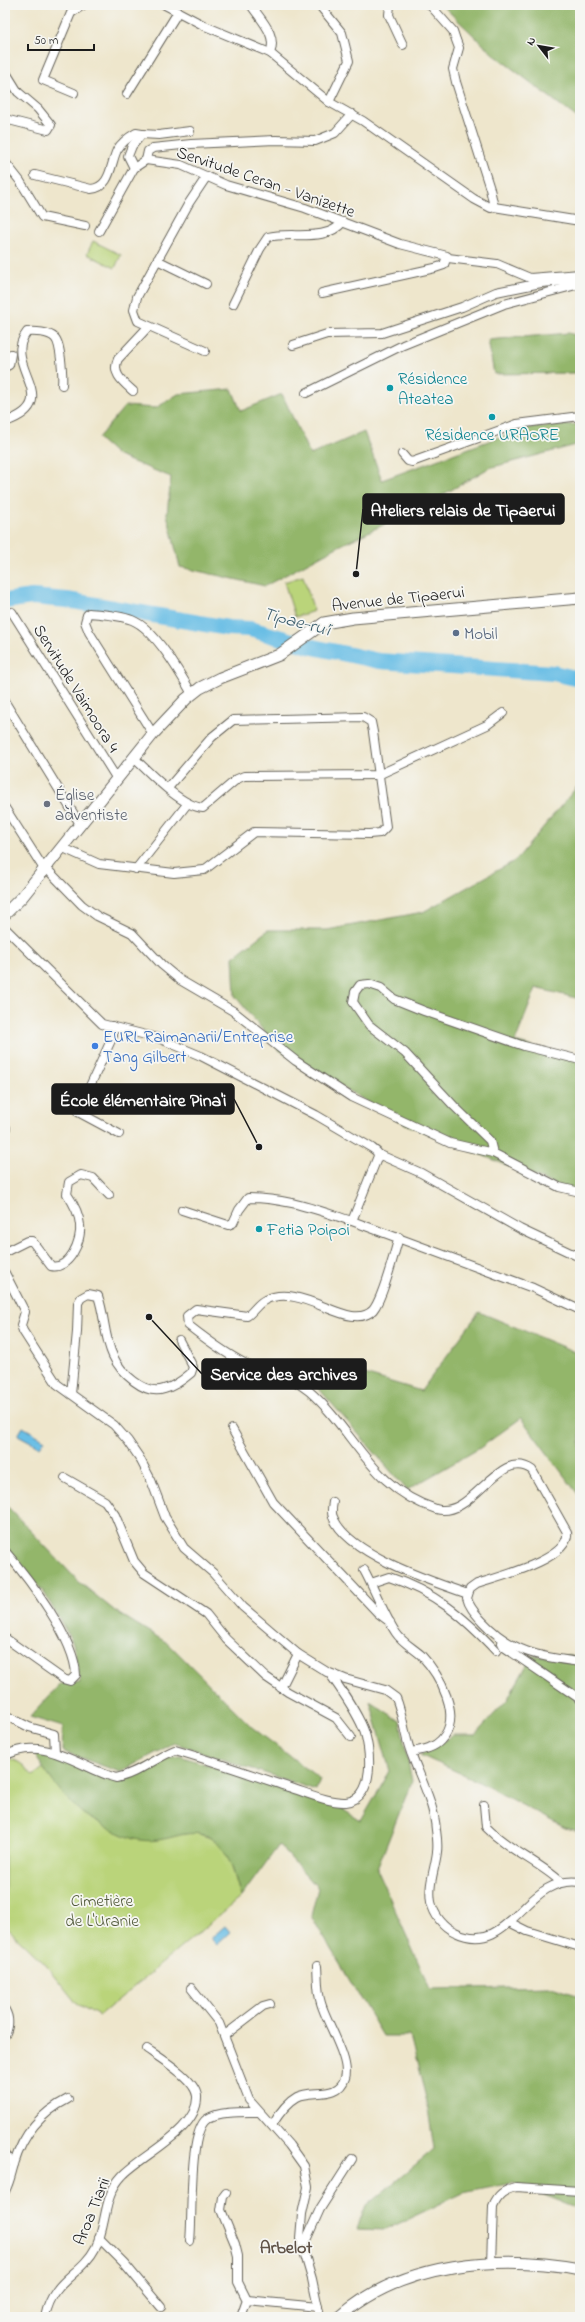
<svg xmlns="http://www.w3.org/2000/svg" width="585" height="2322" font-family="'Indie Flower',sans-serif">
<style>
.green{fill:#bad47a;stroke:#6b784b}
.forest{fill:#93b66a;stroke:#586943}
.water{fill:#69bee5;stroke:#426d80}
.lines{fill:none;stroke-linecap:round;stroke-linejoin:round}
.river{stroke:#69bee5;stroke-width:16}
.minor-casing{stroke:#66635a;stroke-width:10}
.secondary-casing{stroke:#66635a;stroke-width:13}
.minor{stroke:#fff;stroke-width:8}
.secondary{stroke:#fff;stroke-width:11}
.culture-dot{fill:#0f9aa8;stroke:#f6f6f2;stroke-width:1.5}
.service-dot{fill:#5c6f8a;stroke:#f6f6f2;stroke-width:1.5}
.worship-dot{fill:#6b7280;stroke:#f6f6f2;stroke-width:1.5}
.shop-dot{fill:#3f7fe0;stroke:#f6f6f2;stroke-width:1.5}
.labels{text-anchor:middle;stroke-width:3.5;stroke-linejoin:round;paint-order:stroke}
.street-label{font-size:17px;fill:#1c1c1c;stroke:#f6f6f2}
.culture-label{font-size:17px;fill:#0d838f;stroke:#f6f6f2;text-anchor:start}
.service-label{font-size:17px;fill:#4e5e75;stroke:#f6f6f2;text-anchor:start}
.worship-label{font-size:17px;fill:#5b616d;stroke:#f6f6f2;text-anchor:start}
.shop-label{font-size:17px;fill:#366cbe;stroke:#f6f6f2;text-anchor:start}
.park-label{font-size:17px;fill:#535c3d;stroke:#f6f6f2}
.water-label{font-size:18px;font-style:italic;fill:#3b5d6c;stroke:#f6f6f2}
.neighbourhood-label{font-size:18px;font-weight:bold;fill:#605348;stroke:#f6f6f2}
.leader{fill:none;stroke:#1c1c1c;stroke-width:1.5}
.callout-dot{fill:#1c1c1c;stroke:#f6f6f2;stroke-width:1.5}
.callout{fill:#1c1c1c;stroke:#1c1c1c;stroke-width:1.5}
.callout-label{font-size:18px;text-anchor:middle;font-weight:bold;fill:#fff}
</style>
<rect width="100%" height="100%" fill="#f6f6f2"/>
<filter id="ink" filterUnits="userSpaceOnUse"><feTurbulence type="fractalNoise" baseFrequency=".025" numOctaves="2"/><feDisplacementMap in="SourceGraphic" scale="8" xChannelSelector="R" yChannelSelector="G"/><feConvolveMatrix kernelMatrix="1 2 1 2 8 2 1 2 1" color-interpolation-filters="sRGB"/></filter>
<filter id="wash" filterUnits="userSpaceOnUse"><feTurbulence type="fractalNoise" baseFrequency=".012" numOctaves="4" result="noise"/><feDisplacementMap in="SourceGraphic" scale="16" xChannelSelector="R" yChannelSelector="G"/><feGaussianBlur stdDeviation="0.9" result="paint"/><feColorMatrix in="noise" values="0 0 0 0 0 0 0 0 0 0 0 0 0 0 0 0 0 1.4 0 .05"/><feComposite in="paint" operator="in"/></filter>
<g filter="url(#wash)">
<rect width="100%" height="100%" fill="#eee6cc"/>
<g class="green">
<polygon points="93,241 121,255 115,268 87,254"/>
<polygon points="303,576 314,611 295,617 284,582"/>
<path d="M9,1759C20,1760 27,1769 33,1776L43,1768L82,1813L135,1839L194,1832L213,1839L223,1846L230,1861L241,1897L99,2016L77,2004L45,1964L5,1926V1761Z"/>
</g>
<g class="forest">
<polygon points="442,5 580,5 580,120 493,54"/>
<polygon points="569,333 580,337 580,374 574,373 494,374 488,340"/>
<polygon points="232,389 241,411 282,394 310,455 364,432 382,480 524,428 580,424 580,444 489,468 427,504 339,546 265,586 180,567 167,514 171,477 118,456 98,438 125,406 156,408 178,394"/>
<polygon points="580,783 580,999 536,988 515,1042 580,1060 580,1192 571,1191 407,1125 279,1050 235,996 233,957 268,930 327,930 423,912 516,860"/>
<polygon points="479,1312 580,1354 580,1497 521,1418 480,1448 407,1490 313,1382 348,1369 421,1391"/>
<polygon points="8,1507 78,1581 115,1611 169,1644 253,1728 320,1779 316,1790 174,1743 120,1772 62,1751 63,1727 30,1717 60,1684 80,1682 73,1643 45,1594 5,1546 5,1510"/>
<polygon points="532,1656 580,1656 580,1715 577,1717 580,1724 580,1831 565,1828 475,1780 420,1755 453,1735 475,1735 507,1700"/>
<path d="M370,1701L400,1721L412,1781L377,1869L430,1989L548,1986L580,1996V2209L513,2183L463,2193L385,2230L357,2229L366,2206L434,2149L427,2102L410,2036H383L311,1916L318,1888L279,1845L241,1897C231,1864 225,1825 180,1835C165,1839 151,1843 135,1839C126,1837 88,1819 81,1812C62,1796 45,1772 32,1750L58,1757L106,1779L167,1758L180,1756L339,1807L361,1821L390,1771Z"/>
</g>
<g class="water">
<polygon points="23,1427 45,1440 40,1447 18,1435"/>
<polygon points="225,1926 230,1932 217,1944 211,1938"/>
</g>
<g class="lines">
<polyline class="river" points="5,601 32,597 67,600 228,628 250,629 313,647 379,661 553,673 580,679"/>
</g>
</g>
<g filter="url(#ink)">
<g class="lines">
<defs>
<g id="minor">
<polyline points="165,5 205,26 270,53 329,102 363,121 474,199 491,208 494,207 490,189 456,82 453,69 459,48 456,40 453,31 430,5"/>
<path d="M251,5C260,19 278,35 270,53"/>
<polyline points="390,5 389,15 403,45"/>
<polyline points="320,6 342,33 349,61 329,102"/>
<polyline points="5,71 18,92 38,109 51,125 48,130 5,119"/>
<polyline points="74,93 43,80 71,13 83,5"/>
<polyline points="127,94 178,12"/>
<polyline points="5,162 20,181 42,217 85,226"/>
<polyline points="134,168 128,156 132,146 142,134 159,135 190,131"/>
<path d="M35,175L91,189C111,187 110,165 117,150C121,143 129,137 136,133L142,134"/>
<polyline points="494,207 580,221"/>
<polyline points="99,231 134,168 146,160"/>
<polyline points="448,258 497,264 530,278 580,274"/>
<polyline points="157,260 206,284"/>
<polyline points="322,293 435,268 444,265 447,256 400,244 305,208 226,185 181,165 146,160 148,151 153,148 191,144 275,140 315,141 335,133 352,114"/>
<path d="M233,304L260,249L268,237C292,231 325,243 343,222"/>
<polyline points="293,345 327,334 382,333 462,307 496,292 541,283 580,280"/>
<polyline points="205,351 138,321 134,310 137,297 189,203 207,176"/>
<polyline points="5,367 9,365 11,354"/>
<path d="M133,391C123,382 111,373 118,359L148,327"/>
<polyline points="306,393 403,345 504,304 580,284"/>
<path d="M5,422C67,401 0,366 27,332C35,331 49,332 55,338C61,344 63,377 62,385"/>
<polyline points="402,454 408,461 412,462 517,424 580,416"/>
<polyline points="12,612 117,779"/>
<polyline points="5,702 80,824"/>
<path d="M153,734L89,632L85,622L87,615L89,613C103,614 120,615 132,620C155,629 180,673 192,694"/>
<path d="M134,758C151,774 181,806 203,808L237,779L244,776L378,775L487,725L503,713"/>
<polyline points="5,808 44,869"/>
<polyline points="61,847 99,864 174,873 204,870 254,832 369,834 380,833 386,827 373,732 371,722 363,717 233,720 212,737 168,788"/>
<polyline points="45,867 82,905 97,916 132,933 162,965 180,980 233,1011 296,1061 351,1097 450,1143 493,1153 559,1187 580,1192"/>
<polyline points="136,869 188,803"/>
<polyline points="5,928 102,1024 158,1038 201,1056 316,1115 372,1148 377,1152 378,1156 352,1221 533,1288 580,1310"/>
<polyline points="112,1026 113,1036 78,1112 119,1134"/>
<polyline points="5,1129 6,1128"/>
<polyline points="493,1153 490,1141 454,1106 405,1053 369,1025 353,1002 355,992 360,985 369,984 381,988 394,999 424,1011 524,1046 580,1060"/>
<polyline points="378,1154 421,1173 520,1229 575,1255"/>
<path d="M182,1210L228,1225L233,1223L239,1210L248,1198C287,1198 316,1210 352,1221"/>
<path d="M399,1237C394,1254 383,1298 373,1310C350,1334 302,1281 265,1300C258,1303 254,1311 247,1316L196,1309L187,1316L188,1325C207,1340 232,1358 254,1368C264,1373 273,1373 283,1376C293,1379 301,1385 309,1391C355,1431 371,1489 436,1509C473,1520 498,1446 532,1470L567,1532C571,1559 498,1577 477,1584L470,1589L467,1598C469,1607 476,1614 482,1621C511,1652 539,1657 580,1662"/>
<path d="M5,1252L27,1241H32L51,1266C69,1270 82,1241 80,1225C79,1213 74,1204 67,1194L69,1182L81,1175L93,1178L109,1195"/>
<path d="M5,1273L25,1312L21,1325L23,1331L57,1384L114,1425L128,1441L139,1457L151,1480L165,1517L184,1548L213,1573L243,1607L298,1654L327,1672L345,1679L385,1690L396,1698C403,1715 404,1733 410,1750C419,1776 434,1802 436,1830C437,1837 438,1845 437,1852C435,1869 428,1885 431,1902C434,1915 443,1927 455,1932C511,1959 524,1874 580,1882"/>
<path d="M71,1394L77,1332L78,1303L81,1298L88,1294L98,1296C105,1316 104,1337 113,1356C120,1372 145,1396 164,1389C173,1387 184,1379 191,1373L193,1367L179,1340"/>
<polyline points="232,1429 273,1502 378,1613 390,1622"/>
<polyline points="65,1478 105,1501 115,1515 134,1561 144,1573 206,1614 226,1639 266,1677 288,1692 336,1718 351,1737"/>
<path d="M333,1502C332,1507 331,1513 333,1517C347,1554 433,1582 468,1594"/>
<path d="M5,1551C29,1579 75,1639 76,1675L70,1681L63,1679L5,1638"/>
<path d="M364,1570C374,1588 385,1617 396,1633C402,1642 413,1648 421,1655C439,1674 464,1717 441,1740C433,1749 421,1750 411,1752"/>
<path d="M371,1583L389,1577C435,1592 464,1617 496,1651"/>
<polyline points="502,1643 504,1647 580,1699"/>
<polyline points="281,1688 298,1654"/>
<polyline points="5,1715 29,1727 54,1734 55,1752"/>
<path d="M5,1756C43,1734 80,1768 116,1778C137,1774 155,1758 175,1750C213,1761 250,1774 288,1787C305,1792 328,1803 346,1802C376,1799 371,1747 363,1728C355,1709 342,1691 330,1674"/>
<path d="M484,1805L486,1827C508,1850 538,1861 561,1882"/>
<polyline points="509,1922 527,1931 580,1947"/>
<polyline points="191,1988 219,2023 249,2100 289,2145 304,2166 308,2187 302,2214 300,2238 312,2279 320,2317"/>
<path d="M5,2010C10,2019 9,2027 5,2035"/>
<polyline points="225,2035 263,2006 270,2004"/>
<path d="M272,2125C278,2115 286,2103 297,2097C312,2089 338,2100 345,2078C351,2060 326,2022 321,2003C317,1991 318,1978 317,1966"/>
<polyline points="5,2154 14,2164"/>
<path d="M5,2191C10,2182 11,2174 14,2164C23,2134 40,2113 68,2099"/>
<polyline points="226,2193 223,2197 221,2210 235,2244 238,2256 238,2282 247,2300 241,2317"/>
<polyline points="99,2238 124,2263 161,2307"/>
<path d="M190,2241C193,2217 188,2131 207,2119C219,2111 243,2112 258,2112"/>
<polyline points="302,2249 320,2209 352,2159"/>
<path d="M491,2263L493,2206C498,2194 504,2190 516,2187L580,2191"/>
<polyline points="247,2300 318,2307"/>
<path d="M45,2317C53,2278 81,2276 96,2247C107,2224 103,2196 122,2176C141,2155 199,2130 197,2096C195,2079 160,2058 147,2049"/>
</g>
<g id="secondary">
<polyline points="5,914 22,897 153,734 186,699 200,688 220,678 279,655 324,623 353,618 580,598"/>
<path d="M340,2317C402,2262 501,2254 580,2269"/>
</g>
</defs>
<use href="#minor" class="minor-casing"/>
<use href="#secondary" class="secondary-casing"/>
<use href="#minor" class="minor"/>
<use href="#secondary" class="secondary"/>
</g>
</g>
<g class="culture-dot">
<circle cx="390" cy="388" r="4"/>
<circle cx="492" cy="417" r="4"/>
<circle cx="259" cy="1229" r="4"/>
</g>
<circle class="service-dot" cx="456" cy="633" r="4"/>
<circle class="worship-dot" cx="47" cy="804" r="4"/>
<circle class="shop-dot" cx="95" cy="1046" r="4"/>
<g class="labels">
<g class="street-label">
<text transform="translate(266 181) rotate(19)" y="6">Servitude Ceran - Vanizette</text>
<text transform="translate(398 598) rotate(-6)" y="6">Avenue de Tipaerui</text>
<text transform="translate(77 688) rotate(58)" y="6">Servitude Vaimoora 4</text>
<text transform="translate(91 2211) rotate(-68)" y="6">Aroa Tiarii</text>
</g>
<g class="culture-label">
<text x="398" y="384">Résidence<tspan x="398" dy="20">Ateatea</tspan></text>
<text x="492" y="440" text-anchor="middle">Résidence URAORE</text>
<text x="267" y="1235">Fetia Poipoi</text>
</g>
<g class="service-label">
<text x="464" y="639">Mobil</text>
</g>
<g class="worship-label">
<text x="55" y="800">Église<tspan x="55" dy="20">adventiste</tspan></text>
</g>
<g class="shop-label">
<text x="103" y="1042">EURL Raimanarii/Entreprise<tspan x="103" dy="20">Tang Gilbert</tspan></text>
</g>
<g class="park-label">
<text x="102" y="1906">Cimetière<tspan x="102" dy="20">de L'Uranie</tspan></text>
</g>
<g class="water-label">
<text transform="translate(297 621) rotate(15)" y="6">Tipae-ru’i</text>
</g>
<g class="neighbourhood-label">
<text x="286" y="2253">Arbelot</text>
</g>
</g>
<path class="leader" d="M356 574L363 509M259 1147L234 1099M149 1317L202 1374"/>
<g class="callout-dot">
<circle cx="356" cy="574" r="4"/>
<circle cx="259" cy="1147" r="4"/>
<circle cx="149" cy="1317" r="4"/>
</g>
<g class="callout">
<rect x="363" y="494" width="201" height="30" rx="4"/>
<rect x="52" y="1084" width="182" height="30" rx="4"/>
<rect x="202" y="1359" width="164" height="30" rx="4"/>
</g>
<g class="callout-label">
<text x="463" y="516">Ateliers relais de Tipaerui</text>
<text x="143" y="1106">École élémentaire Pina'i</text>
<text x="284" y="1380">Service des archives</text>
</g>
<rect width="585" height="2322" fill="none" stroke="#f6f6f2" stroke-width="20"/>
<g transform="translate(539 46) rotate(301)" stroke="#f6f6f2" stroke-width="3" paint-order="stroke">
<path d="M0-3L7 15L0 10L-7 15Z" fill="#1c1c1c"/>
<text y="-6" font-size="11" font-weight="bold" text-anchor="middle" fill="#1c1c1c">N</text>
</g>
<path d="M28 44v6h66v-6" fill="none" stroke="#1c1c1c" stroke-width="2"/>
<text x="34" y="44" font-size="12" fill="#1c1c1c" stroke="#f6f6f2" stroke-width="3" paint-order="stroke">50 m</text>
</svg>
